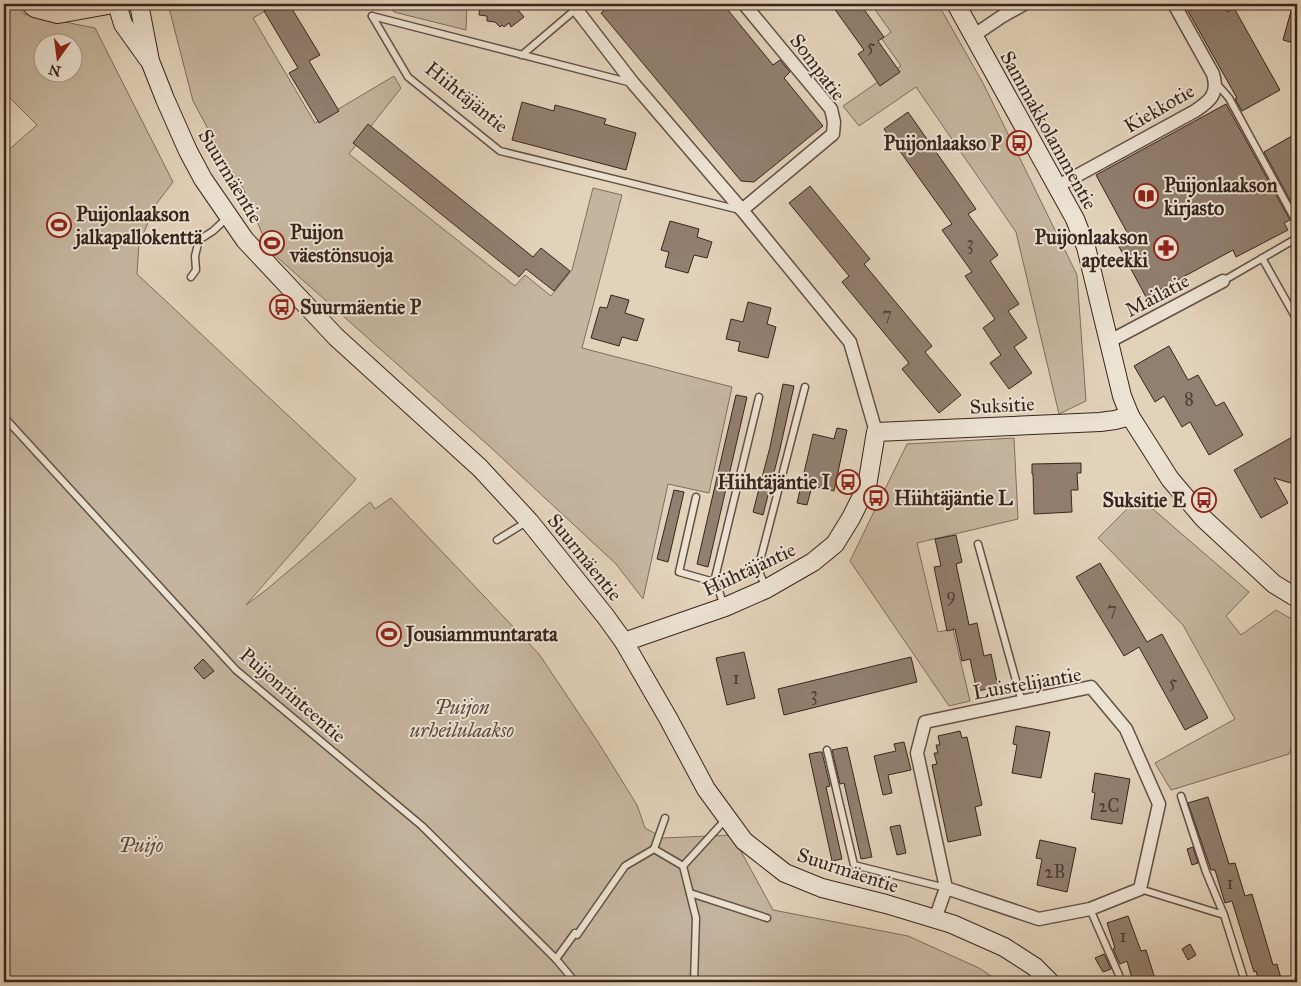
<svg xmlns="http://www.w3.org/2000/svg" width="1301" height="986" font-family="'IM FELL Great Primer',serif">
<style>
.green{fill:#c5b59f;stroke:#7f6d5e;fill-rule:evenodd}
.building{fill:#917f6f;stroke:#39251d}
.lines{fill:none;stroke-linecap:round;stroke-linejoin:round}
.lane-casing{stroke:#635044;stroke-width:9}
.street-casing{stroke:#635044;stroke-width:15}
.secondary-casing{stroke:#39251d;stroke-width:20}
.primary-casing{stroke:#39251d;stroke-width:22}
.lane{stroke:#ece2d2;stroke-width:6}
.street{stroke:#ece2d2;stroke-width:12}
.secondary{stroke:#ece2d2;stroke-width:18}
.primary{stroke:#e2d2ba;stroke-width:20}
.labels{text-anchor:middle;stroke-width:4;stroke-linejoin:round;paint-order:stroke}
.number-label{font-size:18px;fill:#4f3c32}
.street-label{font-size:20px;fill:#39251d;stroke:#ece2d2}
.poi-label{font-size:20px;font-weight:bold;fill:#39251d;stroke:#ece2d2;text-anchor:start}
.park-label{font-size:20px;font-style:italic;fill:#5c493e;stroke:#ece2d2}
</style>
<rect width="100%" height="100%" fill="#e2d2ba"/>
<filter id="stains"><feTurbulence type="fractalNoise" baseFrequency=".004" numOctaves="4"/><feColorMatrix values="0 0 0 0 .2 0 0 0 0 .09 0 0 0 0 .02 0 0 0 .5 -.17"/></filter>
<radialGradient id="worn" r=".72"><stop offset=".6" stop-color="#630" stop-opacity="0"/><stop offset="1" stop-color="#630" stop-opacity=".3"/></radialGradient>
<g class="green">
<path d="M4,4H16L24,14L95,28L173,182L157,203L139,243L137,274L356,479L246,605L266,590L370,502L375,509L391,498L539,654L598,742L637,805L645,828L663,838L732,835L773,910L908,936L979,968L1000,982H4V154L37,125L4,92ZM42,42H72V72H42Z"/>
<polygon points="168,4 261,4 265,11 253,18 315,123 394,76 401,88 349,154 515,286 525,275 551,296 572,270 593,188 622,195 582,348 732,387 709,493 668,484 643,599 616,564 488,445 269,250 242,186 227,164 193,101"/>
<polygon points="388,4 467,4 466,30 394,12"/>
<polygon points="871,4 938,4 983,83 1077,275 1086,401 1059,414 1016,232 916,87 859,126 843,106 901,66 882,39 891,32"/>
<polygon points="1014,438 1018,519 917,543 938,632 953,629 970,701 949,706 850,561 907,444"/>
<polygon points="1139,497 1249,592 1226,616 1241,635 1276,610 1297,622 1297,735 1289,754 1171,790 1155,763 1235,719 1183,625 1098,538"/>
</g>
<g class="building">
<polygon points="269,4 289,4 320,55 309,61 339,111 319,123 289,73 298,68 264,11 271,7"/>
<polygon points="480,4 513,4 524,17 511,27 509,23 504,27 502,25 500,27 495,22 487,21 487,16 479,15"/>
<polygon points="612,4 723,4 773,65 780,60 790,72 784,78 823,126 754,182 741,181 601,13"/>
<polygon points="831,4 860,4 884,37 878,41 900,72 880,86 858,54 864,50"/>
<polygon points="1184,4 1223,4 1227,12 1234,8 1280,90 1242,111 1235,99 1237,98"/>
<polygon points="1293,4 1297,4 1297,44 1283,40"/>
<polygon points="522,102 554,111 555,105 574,110 606,119 604,124 636,133 626,170 512,140"/>
<polygon points="1226,104 1290,220 1284,223 1288,230 1236,257 1233,250 1146,297 1117,243 1129,236 1096,175"/>
<polygon points="908,112 976,209 968,214 998,255 990,261 1019,304 1008,311 1027,338 1014,347 1032,373 1009,389 990,363 1001,355 983,328 995,319 965,276 972,272 942,230 952,224 884,129"/>
<polygon points="368,124 533,257 541,248 570,271 554,291 526,269 519,277 353,143"/>
<polygon points="1297,133 1297,213 1264,152"/>
<polygon points="810,186 870,259 864,264 932,346 925,352 961,395 939,413 902,369 909,363 842,282 849,276 789,203"/>
<polygon points="670,221 699,229 697,237 712,242 707,258 694,255 688,273 665,267 669,252 661,250"/>
<polygon points="611,295 629,300 625,313 644,319 637,341 622,337 619,346 591,338 600,307 607,308"/>
<polygon points="748,302 771,308 767,324 776,327 768,358 738,351 740,342 726,339 731,319 743,322"/>
<polygon points="1169,346 1188,380 1198,375 1216,406 1224,402 1243,435 1209,455 1190,422 1182,427 1164,396 1155,402 1134,366"/>
<polygon points="783,384 794,386 780,449 763,515 753,512 770,447"/>
<polygon points="736,395 747,397 708,567 697,564"/>
<polygon points="837,428 847,430 834,491 812,486 807,505 797,503 813,434 834,439"/>
<polygon points="1294,436 1297,442 1297,485 1274,478 1288,503 1261,518 1234,470"/>
<polygon points="1081,463 1081,473 1077,473 1078,490 1071,490 1072,512 1034,514 1033,474 1032,474 1032,464"/>
<polygon points="674,490 684,492 668,562 657,559"/>
<polygon points="956,535 962,562 956,564 969,625 977,623 984,656 991,654 998,687 977,691 970,659 962,661 955,629 947,631 934,567 941,566 935,539"/>
<polygon points="1100,563 1147,642 1162,634 1208,718 1185,730 1139,647 1124,656 1076,577"/>
<polygon points="744,652 755,698 727,705 716,658"/>
<polygon points="911,657 917,682 784,715 778,689"/>
<polygon points="203,659 214,671 204,679 194,668"/>
<polygon points="1016,726 1050,732 1041,778 1012,773 1017,745 1013,744"/>
<polygon points="960,731 962,738 967,737 982,805 975,807 981,835 948,842 932,765 937,764 934,753 938,753 936,745 940,745 938,736"/>
<polygon points="904,742 911,770 888,775 892,793 883,795 874,756 896,751 894,744"/>
<polygon points="847,747 872,857 861,859 844,783 840,784 832,750"/>
<polygon points="819,752 822,752 830,786 826,787 842,859 832,861 809,754"/>
<polygon points="1095,773 1130,779 1122,824 1091,819 1095,793 1092,792"/>
<polygon points="1208,797 1229,864 1235,863 1245,896 1252,894 1273,965 1277,964 1282,982 1259,982 1256,971 1254,972 1232,901 1225,903 1215,870 1211,870 1188,803"/>
<polygon points="900,825 906,853 897,855 890,827"/>
<polygon points="1040,840 1076,848 1067,892 1037,885 1042,859 1036,858"/>
<polygon points="1193,847 1198,863 1192,865 1187,849"/>
<polygon points="1128,916 1141,951 1146,950 1156,982 1133,982 1127,961 1120,964 1113,949 1115,948 1107,923"/>
<polygon points="1190,944 1196,955 1188,960 1182,949"/>
<polygon points="1104,954 1111,969 1103,972 1095,958"/>
</g>
<g class="lines">
<defs>
<g id="lane">
<polyline points="372,16 408,77 500,151 740,210"/>
<polyline points="372,16 632,83"/>
<polyline points="522,55 576,9"/>
<polyline points="1216,83 1229,98 1297,223"/>
<polyline points="1262,258 1297,320"/>
<polyline points="191,277 196,270 195,256 199,240 213,231 228,217"/>
<polyline points="1223,281 1297,238"/>
<polyline points="4,417 236,670 422,826 556,959 575,982"/>
<polyline points="696,497 679,572 714,582"/>
<polyline points="497,540 528,521"/>
<polyline points="978,544 1022,702"/>
<polyline points="766,588 760,574 761,557 805,387"/>
<polyline points="724,606 719,591 714,582 759,397"/>
<polyline points="827,750 854,865 946,888"/>
<polyline points="1181,796 1206,872 1224,915"/>
<polyline points="654,849 665,818"/>
<polyline points="683,866 696,918 694,982"/>
<polyline points="1140,889 1224,915 1245,982"/>
<polyline points="690,893 767,918"/>
<polyline points="1090,909 1122,982"/>
<polyline points="556,959 575,933 577,935 625,866 654,849 683,866 726,819"/>
</g>
<g id="street">
<polyline points="580,4 576,9 633,83 742,210 850,342 876,432"/>
<polyline points="973,36 1001,17 1024,4"/>
<path d="M1058,186L1195,111C1210,101 1219,94 1213,74L1174,4"/>
<polyline points="742,210 833,134 834,122 831,109 744,4"/>
<polyline points="1108,342 1223,281"/>
<polyline points="935,919 946,888 1039,919 1090,909 1140,889 1159,804 1126,729 1091,687 925,722 917,753 946,888"/>
</g>
<g id="secondary">
<polyline points="117,4 123,24 148,59"/>
<polyline points="139,4 150,61 165,99 188,151 203,179 245,240 336,337 480,468 529,521 606,617 624,642 668,718 706,789 744,841 785,873 822,888 886,904 952,924 1004,947 1035,967 1050,982"/>
<polyline points="956,4 1075,219 1086,247 1122,396 1130,416 1170,479 1204,519 1274,584 1297,598"/>
<polyline points="624,642 725,607 766,589 813,562 835,544 851,518 867,486 876,432 1100,422 1115,420 1130,416"/>
</g>
<polyline id="primary" points="32,4 35,7 58,13 108,4"/>
</defs>
<use href="#lane" class="lane-casing"/>
<use href="#street" class="street-casing"/>
<use href="#secondary" class="secondary-casing"/>
<use href="#primary" class="primary-casing"/>
<use href="#lane" class="lane"/>
<use href="#street" class="street"/>
<use href="#secondary" class="secondary"/>
<use href="#primary" class="primary"/>
</g>
<defs>
<symbol id="bus-ring" viewBox="-11 -11 22 22"><circle r="9.5" fill="#ece2d2" stroke="#8f2418" stroke-width="1.5"/><path d="M-5-6H5V4H4V6H2V4H-2V6H-4V4H-5ZM-3.5-4V0h7V-4ZM-3.5 1.2v1.5H-2V1.2ZM2 1.2v1.5H3.5V1.2Z" fill="#8f2418"/></symbol>
<symbol id="library-ring" viewBox="-11 -11 22 22"><circle r="9.5" fill="#ece2d2" stroke="#8f2418" stroke-width="1.5"/><path d="M-6-4Q-3-5.5-.7-3.5V5Q-3 3-6 4ZM6-4Q3-5.5 .7-3.5V5Q3 3 6 4Z" fill="#8f2418"/></symbol>
<symbol id="stadium-ring" viewBox="-11 -11 22 22"><circle r="9.5" fill="#ece2d2" stroke="#8f2418" stroke-width="1.5"/><path d="M0-5a6.5 5 0 1 0 0 10a6.5 5 0 1 0 0-10ZM-3.5-1.8h7v3.6h-7Z" fill="#8f2418"/></symbol>
<symbol id="pharmacy-ring" viewBox="-11 -11 22 22"><circle r="9.5" fill="#ece2d2" stroke="#8f2418" stroke-width="1.5"/><path d="M-2-6h4v4h4v4h-4v4h-4v-4h-4v-4h4Z" fill="#8f2418"/></symbol>
</defs>
<g fill-rule="evenodd">
<use href="#bus-ring" x="1005" y="129" width="28" height="28"/>
<use href="#library-ring" x="1132" y="182" width="28" height="28"/>
<use href="#stadium-ring" x="45" y="211" width="28" height="28"/>
<use href="#stadium-ring" x="258" y="229" width="28" height="28"/>
<use href="#pharmacy-ring" x="1152" y="234" width="28" height="28"/>
<use href="#bus-ring" x="268" y="293" width="28" height="28"/>
<use href="#bus-ring" x="834" y="468" width="28" height="28"/>
<use href="#bus-ring" x="862" y="484" width="28" height="28"/>
<use href="#bus-ring" x="1190" y="486" width="28" height="28"/>
<use href="#stadium-ring" x="375" y="620" width="28" height="28"/>
</g>
<g class="labels">
<g class="number-label">
<text x="871" y="52">5</text>
<text x="970" y="249">3</text>
<text x="887" y="320">7</text>
<text x="1189" y="405">8</text>
<text x="951" y="601">9</text>
<text x="1112" y="615">7</text>
<text x="736" y="684">1</text>
<text x="1173" y="688">5</text>
<text x="814" y="700">3</text>
<text x="1109" y="812">2C</text>
<text x="1055" y="878">2B</text>
<text x="1230" y="889">1</text>
<text x="1123" y="942">1</text>
</g>
<g class="street-label">
<text transform="translate(818 67) rotate(53)" y="7">Sompatie</text>
<text transform="translate(467 97) rotate(39)" y="7">Hiihtäjäntie</text>
<text transform="translate(1159 108) rotate(-30)" y="7">Kiekkotie</text>
<text transform="translate(1049 130) rotate(61)" y="7">Sammakkolammentie</text>
<text transform="translate(231 176) rotate(59)" y="7">Suurmäentie</text>
<text transform="translate(1157 295) rotate(-28)" y="7">Mailatie</text>
<text transform="translate(1002 405) rotate(-3)" y="7">Suksitie</text>
<text transform="translate(585 557) rotate(51)" y="7">Suurmäentie</text>
<text transform="translate(749 569) rotate(-25)" y="7">Hiihtäjäntie</text>
<text transform="translate(1027 683) rotate(-10)" y="7">Luistelijantie</text>
<text transform="translate(293 695) rotate(41)" y="7">Puijonrinteentie</text>
<text transform="translate(848 870) rotate(18)" y="7">Suurmäentie</text>
</g>
<g class="poi-label">
<text x="1002" y="150" text-anchor="end">Puijonlaakso P</text>
<text x="1164" y="192">Puijonlaakson<tspan x="1164" dy="23">kirjasto</tspan></text>
<text x="76" y="221">Puijonlaakson<tspan x="76" dy="23">jalkapallokenttä</tspan></text>
<text x="290" y="239">Puijon<tspan x="290" dy="23">väestönsuoja</tspan></text>
<text x="1148" y="244" text-anchor="end">Puijonlaakson<tspan x="1148" dy="23">apteekki</tspan></text>
<text x="300" y="314">Suurmäentie P</text>
<text x="830" y="489" text-anchor="end">Hiihtäjäntie I</text>
<text x="894" y="505">Hiihtäjäntie L</text>
<text x="1186" y="507" text-anchor="end">Suksitie E</text>
<text x="406" y="641">Jousiammuntarata</text>
</g>
<g class="park-label">
<text x="462" y="714">Puijon<tspan x="462" dy="23">urheilulaakso</tspan></text>
<text x="141" y="852">Puijo</text>
</g>
</g>
<rect width="1301" height="986" fill="none" stroke="#e2d2ba" stroke-width="20"/>
<rect x="5" y="5" width="1291" height="976" fill="none" stroke="#39251d" stroke-width="2.5"/>
<rect x="10" y="10" width="1281" height="966" fill="none" stroke="#39251d"/>
<g transform="translate(58 58) rotate(194)"><circle r="24" fill="#ece2d2" stroke="#a4968a"/>
<path d="M0-4L9 19L0 12L-9 19Z" fill="#8f2418"/>
<text y="-8" font-size="14" font-weight="bold" text-anchor="middle" fill="#39251d">N</text>
</g>
<rect width="100%" height="100%" filter="url(#stains)"/>
<rect width="100%" height="100%" fill="url(#worn)"/>
</svg>
